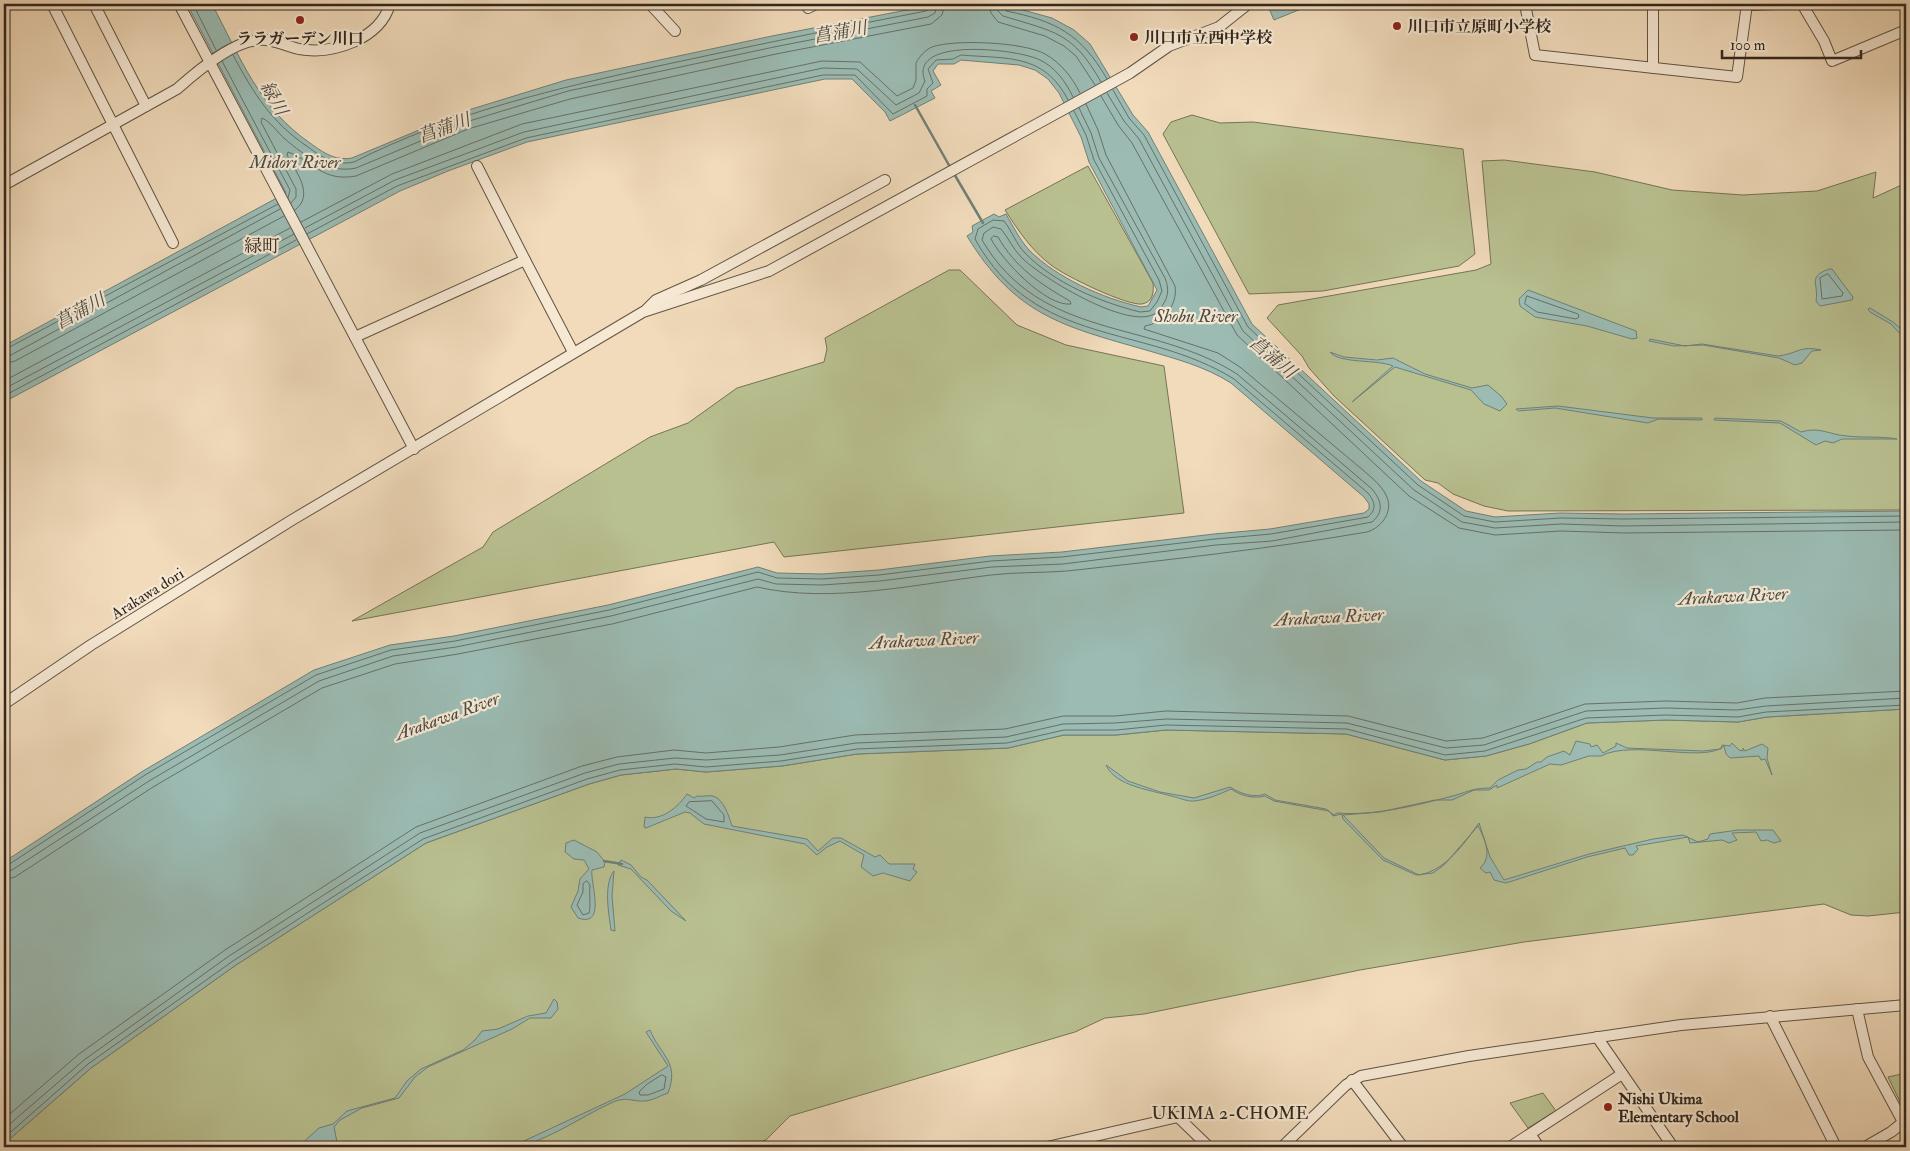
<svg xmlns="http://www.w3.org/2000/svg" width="1910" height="1151" font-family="'IM FELL Double Pica','Noto Serif JP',serif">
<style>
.green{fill:#b9c090;stroke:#747457}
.water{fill:#9bbbb3;stroke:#708077}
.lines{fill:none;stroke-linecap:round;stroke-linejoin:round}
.shore{stroke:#667168;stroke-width:1}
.stream{stroke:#708077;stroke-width:2.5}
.minor-casing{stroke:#605445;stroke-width:12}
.minor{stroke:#f6e8d3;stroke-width:10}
.poi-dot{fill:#8f2418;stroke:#f6e8d3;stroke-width:2}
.labels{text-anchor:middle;stroke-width:4.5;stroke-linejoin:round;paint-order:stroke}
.poi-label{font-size:16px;font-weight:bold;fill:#30271e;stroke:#f6e8d3;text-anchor:start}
.street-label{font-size:16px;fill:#30271e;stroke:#f6e8d3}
.water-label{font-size:18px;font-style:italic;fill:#4b4c43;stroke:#f6e8d3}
.neighbourhood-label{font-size:18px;fill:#30271e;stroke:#f6e8d3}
</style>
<rect width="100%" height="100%" fill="#f1dbbb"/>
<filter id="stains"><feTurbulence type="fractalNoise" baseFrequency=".004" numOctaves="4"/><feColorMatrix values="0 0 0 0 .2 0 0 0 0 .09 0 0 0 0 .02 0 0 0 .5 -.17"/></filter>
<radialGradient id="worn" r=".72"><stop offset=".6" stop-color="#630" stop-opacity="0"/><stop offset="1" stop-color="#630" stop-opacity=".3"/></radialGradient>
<g class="green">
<polygon points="1192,115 1220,123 1253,122 1463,149 1475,254 1459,266 1323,291 1249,294 1163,134 1171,122"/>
<polygon points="1504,160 1595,172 1672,190 1743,195 1817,191 1876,172 1873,198 1906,183 1906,510 1508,511 1484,506 1453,494 1438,483 1425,480 1334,396 1309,368 1302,356 1267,318 1278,305 1476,270 1491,264 1482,161"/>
<path d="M1088,166L1153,283C1154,292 1153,302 1142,304C1127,306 1065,276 1051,265C1031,250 1018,230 1005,210Z"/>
<polygon points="949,270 960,270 1017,325 1066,345 1164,366 1184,513 784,557 774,542 352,621 483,547 493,532 650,437 688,423 737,388 824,362 827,349 825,338"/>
<polygon points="1906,709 1906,912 1868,916 1851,915 1824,904 1524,942 1360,970 1144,1014 1105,1018 1075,1032 790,1116 766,1140 747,1147 4,1147 4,1144 91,1068 236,965 426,843 589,784 621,775 676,769 706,772 782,766 857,754 1008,748 1064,735 1116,735 1166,730 1346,734 1445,760 1486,756 1529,744 1587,723 1666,720 1738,722 1767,717"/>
<polygon points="1906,1073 1906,1112 1905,1112 1888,1077"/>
<polygon points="1543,1093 1556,1111 1528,1128 1510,1103"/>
</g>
<g class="water">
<path d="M187,4H212C240,57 259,108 310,143C324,153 335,161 352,158L462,112L566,80L772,36L938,4H986L1012,7L1052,18L1074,30L1090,44L1133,115L1148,132L1252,324L1421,481L1466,511L1495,517L1560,513L1623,514L1906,511V709L1767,717L1738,722L1666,720L1587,723L1529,744L1486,756L1445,760L1346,734L1166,730L1116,735H1064L1008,748L857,754L782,766L706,772L676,769L621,775L589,784L426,843L236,965L91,1068L4,1144V862L143,771L314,670L390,645L454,636L608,605L758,567L777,573L822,574L879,570L990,556L1062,552L1214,534L1270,529L1364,513L1369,509V504L1364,497L1231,383C1204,366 1176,359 1146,350C1062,326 1015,315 967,236L973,232L972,226L994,214L999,217L1006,214C1013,226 1020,240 1029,250C1057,278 1102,298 1141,307L1148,306L1157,290L1089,162L1081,137L1059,93L1048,79L1035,70L1019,65L961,60L954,64H938L933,71L941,85L931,91L935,98L890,121L885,112L852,79H825L527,142L448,171L400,191L4,402V346L286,193Z"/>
<polygon points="1267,4 1304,4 1306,7 1274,20"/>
<path d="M1829,269H1832L1853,297L1852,300L1820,306L1816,301C1819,283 1807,277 1829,269Z"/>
<polygon points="1528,290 1636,331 1637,338 1632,339 1587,326 1535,317 1520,306 1519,299"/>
<polygon points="1870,308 1893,322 1906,333 1906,340 1891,324 1870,312 1868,309"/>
<path d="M1650,339L1685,346L1702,344L1778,356C1797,354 1800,345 1821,350L1812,351L1802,363L1795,365L1779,358L1703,345L1674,346L1649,341Z"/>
<path d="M1330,352L1344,357L1377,360L1393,358L1425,374L1472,388L1488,385L1501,396L1507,404L1500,411L1484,404L1471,390L1395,367L1352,402L1393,366C1377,359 1339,364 1330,352Z"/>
<polygon points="1558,406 1653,418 1702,418 1702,420 1658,419 1648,423 1555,408 1518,411 1516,409"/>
<path d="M1715,418L1781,421L1801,432C1819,426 1830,435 1847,436C1863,438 1881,436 1897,439H1842L1833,443L1825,441L1816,445L1780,423L1714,420Z"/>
<path d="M1576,741L1590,744L1591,747L1597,745L1603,753L1616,746V743L1627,748L1703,751L1721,749L1722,745L1730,746L1732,743L1739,750L1743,751V748L1745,751L1762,744L1768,748L1767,758L1772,775L1765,759L1761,760L1759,756L1730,758L1726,754L1724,746C1704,764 1633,739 1601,756H1589L1561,765L1550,764L1497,788V785L1489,790H1474L1452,800H1435L1380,812L1343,815L1384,858L1419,875C1446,870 1463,845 1479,823L1490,857L1504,880L1589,854L1653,839L1683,835L1698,842L1708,839L1710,834L1738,830H1773L1781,841L1774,843L1767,840L1761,841L1756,832L1732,833L1737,840L1729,843L1722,840L1690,843L1688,837L1636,846L1638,849L1633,855H1629L1625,848L1587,857L1506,883L1494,880L1490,872L1486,873L1480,868C1493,857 1485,839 1478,826L1444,865L1433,873L1416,875L1383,860L1343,819L1342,814L1333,816L1329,811L1274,801L1265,796C1254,799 1241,796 1231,789C1220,794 1206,800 1194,801C1187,802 1178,797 1171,796C1151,790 1115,786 1106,765L1128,781L1160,792L1194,798L1230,787C1241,794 1254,798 1265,794L1275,800L1326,809L1334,815L1337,813C1373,816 1414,806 1449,797C1466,793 1471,788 1490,788L1498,780L1518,770L1526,769L1537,762H1541L1547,757L1564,751L1570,755Z"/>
<path d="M687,794L694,798L697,796C702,797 708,795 713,796C724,799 729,817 732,826L807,839L818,851L833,838H841L875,857L880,855L889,864H915L913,869L917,872L910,881L883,873L873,876L861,867L864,855L840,841L827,847L817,855L805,844L704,824L690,813L685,812L646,828L644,827L645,817C662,821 678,807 687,794Z"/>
<path d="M574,840L597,852L605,862L604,867L592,870C590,883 607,928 578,918L571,907L578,891L580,879L589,869L584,860L574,859L565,852L566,843Z"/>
<polygon points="621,860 631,865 641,877 647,880 686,921 671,911 631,869 618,865"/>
<path d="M614,871L612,896L615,931L611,930C609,914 603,885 614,871Z"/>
<polygon points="554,999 557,1002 558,1009 551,1018 530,1018 512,1029 428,1067 415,1077 399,1098 362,1108 340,1120 334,1127 338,1147 298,1147 319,1128 333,1124 347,1111 395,1098 407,1081 421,1069 463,1050 475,1040 482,1031 498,1029 528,1016 546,1013"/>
<path d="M650,1030C660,1055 680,1062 668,1093C661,1095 654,1100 646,1101C630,1102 627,1095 609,1104C583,1116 537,1147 511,1147L625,1094L668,1066L646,1032Z"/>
</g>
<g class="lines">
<g class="shore">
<polyline points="193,4 216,50"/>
<polyline points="989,4 991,13 998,22 1045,36 1064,46 1076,56 1095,85"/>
<path d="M996,4L998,11L1003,16C1055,32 1073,32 1101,82"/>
<path d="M1003,4L1006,11C1056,21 1081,34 1107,79"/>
<path d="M233,55C254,94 271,122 308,147C323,158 335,166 354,162C450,113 558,88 663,65C751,46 838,28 926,11L930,8L931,4"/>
<polyline points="222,61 290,190 288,198"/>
<polyline points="1113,90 1129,118 1144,135 1248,327 1418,485 1464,516 1495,522 1561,518 1624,519 1906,516"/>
<polyline points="1107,93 1124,121 1139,139 1243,331 1414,490 1462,522 1495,528 1561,524 1624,526 1906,522"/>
<polyline points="1101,96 1118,125 1132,143 1237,335 1409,496 1459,528 1495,535 1561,531 1624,533 1906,530"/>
<path d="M291,203L296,197V189L261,122L262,118C271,122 278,133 285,139C305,156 329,174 356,168L466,122L568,91L774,47L928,17L935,13L937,4"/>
<path d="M295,210C315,195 296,172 287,155L288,152C315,162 322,182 356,176L468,129L570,99L776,54L931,24L942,15L945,4"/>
<path d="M301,222L392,174L522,124L822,61L860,62L897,96L913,88L916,80V63C919,57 925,50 932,47C954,39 1024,42 1045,54C1061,63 1072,77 1080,93"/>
<path d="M305,228L395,180L524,132L823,68L857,69L896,105L919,93L925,81C907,36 1019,49 1040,60C1055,67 1066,82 1073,97"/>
<path d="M307,234L397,186L526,138L823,75H855L893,114L927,96V89L933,83L928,69L936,60L953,59L961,55C1007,59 1044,53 1068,100"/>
<path d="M994,236L998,237C1015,267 1040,284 1070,301L1071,304C1046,307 1002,260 991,239Z"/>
<polygon points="1828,274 1843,293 1842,296 1822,299 1820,278"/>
<polygon points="1527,296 1578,314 1579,317 1576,319 1537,312 1525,304"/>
<polyline points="4,350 278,204"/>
<polyline points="4,356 11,355 280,209"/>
<polyline points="4,364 15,361 284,216"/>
<polyline points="4,381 290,228"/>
<polyline points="4,389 294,234"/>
<polyline points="4,396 296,240"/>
<polygon points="712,801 724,815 724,822 706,819 686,806 689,802"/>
<path d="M4,866L8,865L145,775L316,675L391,650L455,641L609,610L758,572L777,578L822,579L879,575L991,561L1062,557L1215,539L1271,534L1368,517C1377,509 1375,502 1368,493L1234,379C1144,323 1035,348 975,239L978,229L993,220L1004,221C1012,231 1016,244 1025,253C1054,283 1100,302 1140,312L1150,311L1157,302L1162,291L1159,280L1094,160L1086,135L1074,111"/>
<path d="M4,872L12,870L149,781L319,681L393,656L456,647L611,616L758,579L776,584L822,585L880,581L992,567L1063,564L1216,545L1272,541L1372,522C1384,512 1382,501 1372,489L1237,374C1151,319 1041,341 982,240L984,233L993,227L1001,229C1008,237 1013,249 1021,257C1040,277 1138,337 1159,310C1168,299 1170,291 1165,278L1099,158L1091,133L1079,108"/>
<path d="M4,880L15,877L153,787L322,688L395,664L458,654L612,624L757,587C831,604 917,584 991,575C1016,572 1041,573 1067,571C1167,560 1268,549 1367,532C1383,527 1394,510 1386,495C1381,485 1372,478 1364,471L1240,367L1218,353L1144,329L1145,326C1163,323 1178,305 1175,286L1106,155L1098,130L1086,104"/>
<path d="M587,881L590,885C589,893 591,907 589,913L583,915L577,905L583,892V884Z"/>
<polygon points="662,1075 666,1077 664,1089 648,1095 640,1095 639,1092 646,1085"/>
<polyline points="4,1119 79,1054 225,950 416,827 582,766 617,757 674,750 706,753 779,747 855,735 1005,729 1063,716 1115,716 1166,711 1348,716 1446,741 1483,738 1585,704 1666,701 1737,703 1765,698 1906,691"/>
<polyline points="4,1129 84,1060 229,956 420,833 585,773 619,764 675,758 706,760 780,755 856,743 1006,737 1063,724 1115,723 1166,719 1347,723 1446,748 1484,745 1586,711 1666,708 1737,710 1766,706 1906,698"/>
<polyline points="4,1138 88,1064 233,961 423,839 587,779 620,770 675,764 706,767 781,761 857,749 1007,743 1064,730 1116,730 1166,725 1347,729 1445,755 1485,751 1586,718 1666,715 1738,717 1766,712 1906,705"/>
</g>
<g class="stream">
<polyline points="915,105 950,167"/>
<polyline points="953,172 983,223"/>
<polyline points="604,861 622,864"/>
</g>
<defs>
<g id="minor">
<polyline points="52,4 173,243"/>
<polyline points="94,4 146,106"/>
<polyline points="179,4 414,449"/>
<polyline points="650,4 675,31"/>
<polyline points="1525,4 1535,55 1737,77 1747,4"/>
<polyline points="1653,4 1653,68"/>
<polyline points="1802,4 1824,41 1832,61 1906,30"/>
<polyline points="1747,5 1776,4"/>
<polyline points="808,8 816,4"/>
<path d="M4,185L177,89C196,72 231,42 258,40C272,38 285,46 299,49C333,55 380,39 390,4"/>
<polyline points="525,260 573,352"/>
<polyline points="646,310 656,300 701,280 885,180"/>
<polyline points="355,337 525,260 477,166"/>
<polyline points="4,704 91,645 292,520 643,312 769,271 1130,73 1169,46 1219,27 1248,4"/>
<polyline points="1857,1009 1868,1057 1903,1122"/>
<polyline points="1770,1016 1836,1147"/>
<polyline points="1597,1037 1673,1147"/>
<polyline points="1352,1080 1403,1147"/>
<polyline points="1530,1134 1539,1147"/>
<polyline points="1047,1147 1178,1117 1209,1147"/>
<polyline points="1282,1147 1346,1085 1361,1076 1469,1056 1681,1025 1906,1005"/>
<polyline points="1510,1147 1622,1074"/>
<polyline points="1865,1147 1891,1132 1906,1120"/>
</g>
</defs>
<use href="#minor" class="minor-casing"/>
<use href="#minor" class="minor"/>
</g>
<g class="poi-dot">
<circle cx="300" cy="20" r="5"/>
<circle cx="1397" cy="26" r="5"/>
<circle cx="1134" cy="37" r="5"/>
<circle cx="1608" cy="1107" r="5"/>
</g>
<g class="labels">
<g class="poi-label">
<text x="1407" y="32">川口市立原町小学校</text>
<text x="1144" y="43">川口市立西中学校</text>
<text x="300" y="44" text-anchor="middle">ララガーデン川口</text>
<text x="1618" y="1104">Nishi Ukima<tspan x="1618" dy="18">Elementary School</tspan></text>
</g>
<g class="street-label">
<text transform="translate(147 593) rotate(-32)" y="6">Arakawa dori</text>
</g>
<g class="water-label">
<text transform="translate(840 32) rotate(-10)" y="6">菖蒲川</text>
<text transform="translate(274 98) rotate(61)" y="6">緑川</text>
<text transform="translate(444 128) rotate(-20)" y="6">菖蒲川</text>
<text x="295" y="168">Midori River</text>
<text transform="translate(80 311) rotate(-29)" y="6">菖蒲川</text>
<text x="1196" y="322">Shobu River</text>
<text transform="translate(1273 357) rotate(40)" y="6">菖蒲川</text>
<text transform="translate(1733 596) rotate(-3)" y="6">Arakawa River</text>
<text transform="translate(1329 617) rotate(-3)" y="6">Arakawa River</text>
<text transform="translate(924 640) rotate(-3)" y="6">Arakawa River</text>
<text transform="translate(447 716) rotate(-20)" y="6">Arakawa River</text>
</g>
<g class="neighbourhood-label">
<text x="262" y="252">緑町</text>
<text x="1230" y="1119">UKIMA 2-CHOME</text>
</g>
</g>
<rect width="1910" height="1151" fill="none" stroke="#f1dbbb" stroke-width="20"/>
<rect x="5" y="5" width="1900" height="1141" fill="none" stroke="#30271e" stroke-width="2.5"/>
<rect x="10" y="10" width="1890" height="1131" fill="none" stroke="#30271e"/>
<path d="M1722 50v8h139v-8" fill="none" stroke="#30271e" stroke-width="2.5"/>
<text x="1730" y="50" font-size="15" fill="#30271e" stroke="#f6e8d3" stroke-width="4" paint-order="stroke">100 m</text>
<rect width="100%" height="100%" filter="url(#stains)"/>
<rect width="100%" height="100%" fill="url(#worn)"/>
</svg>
